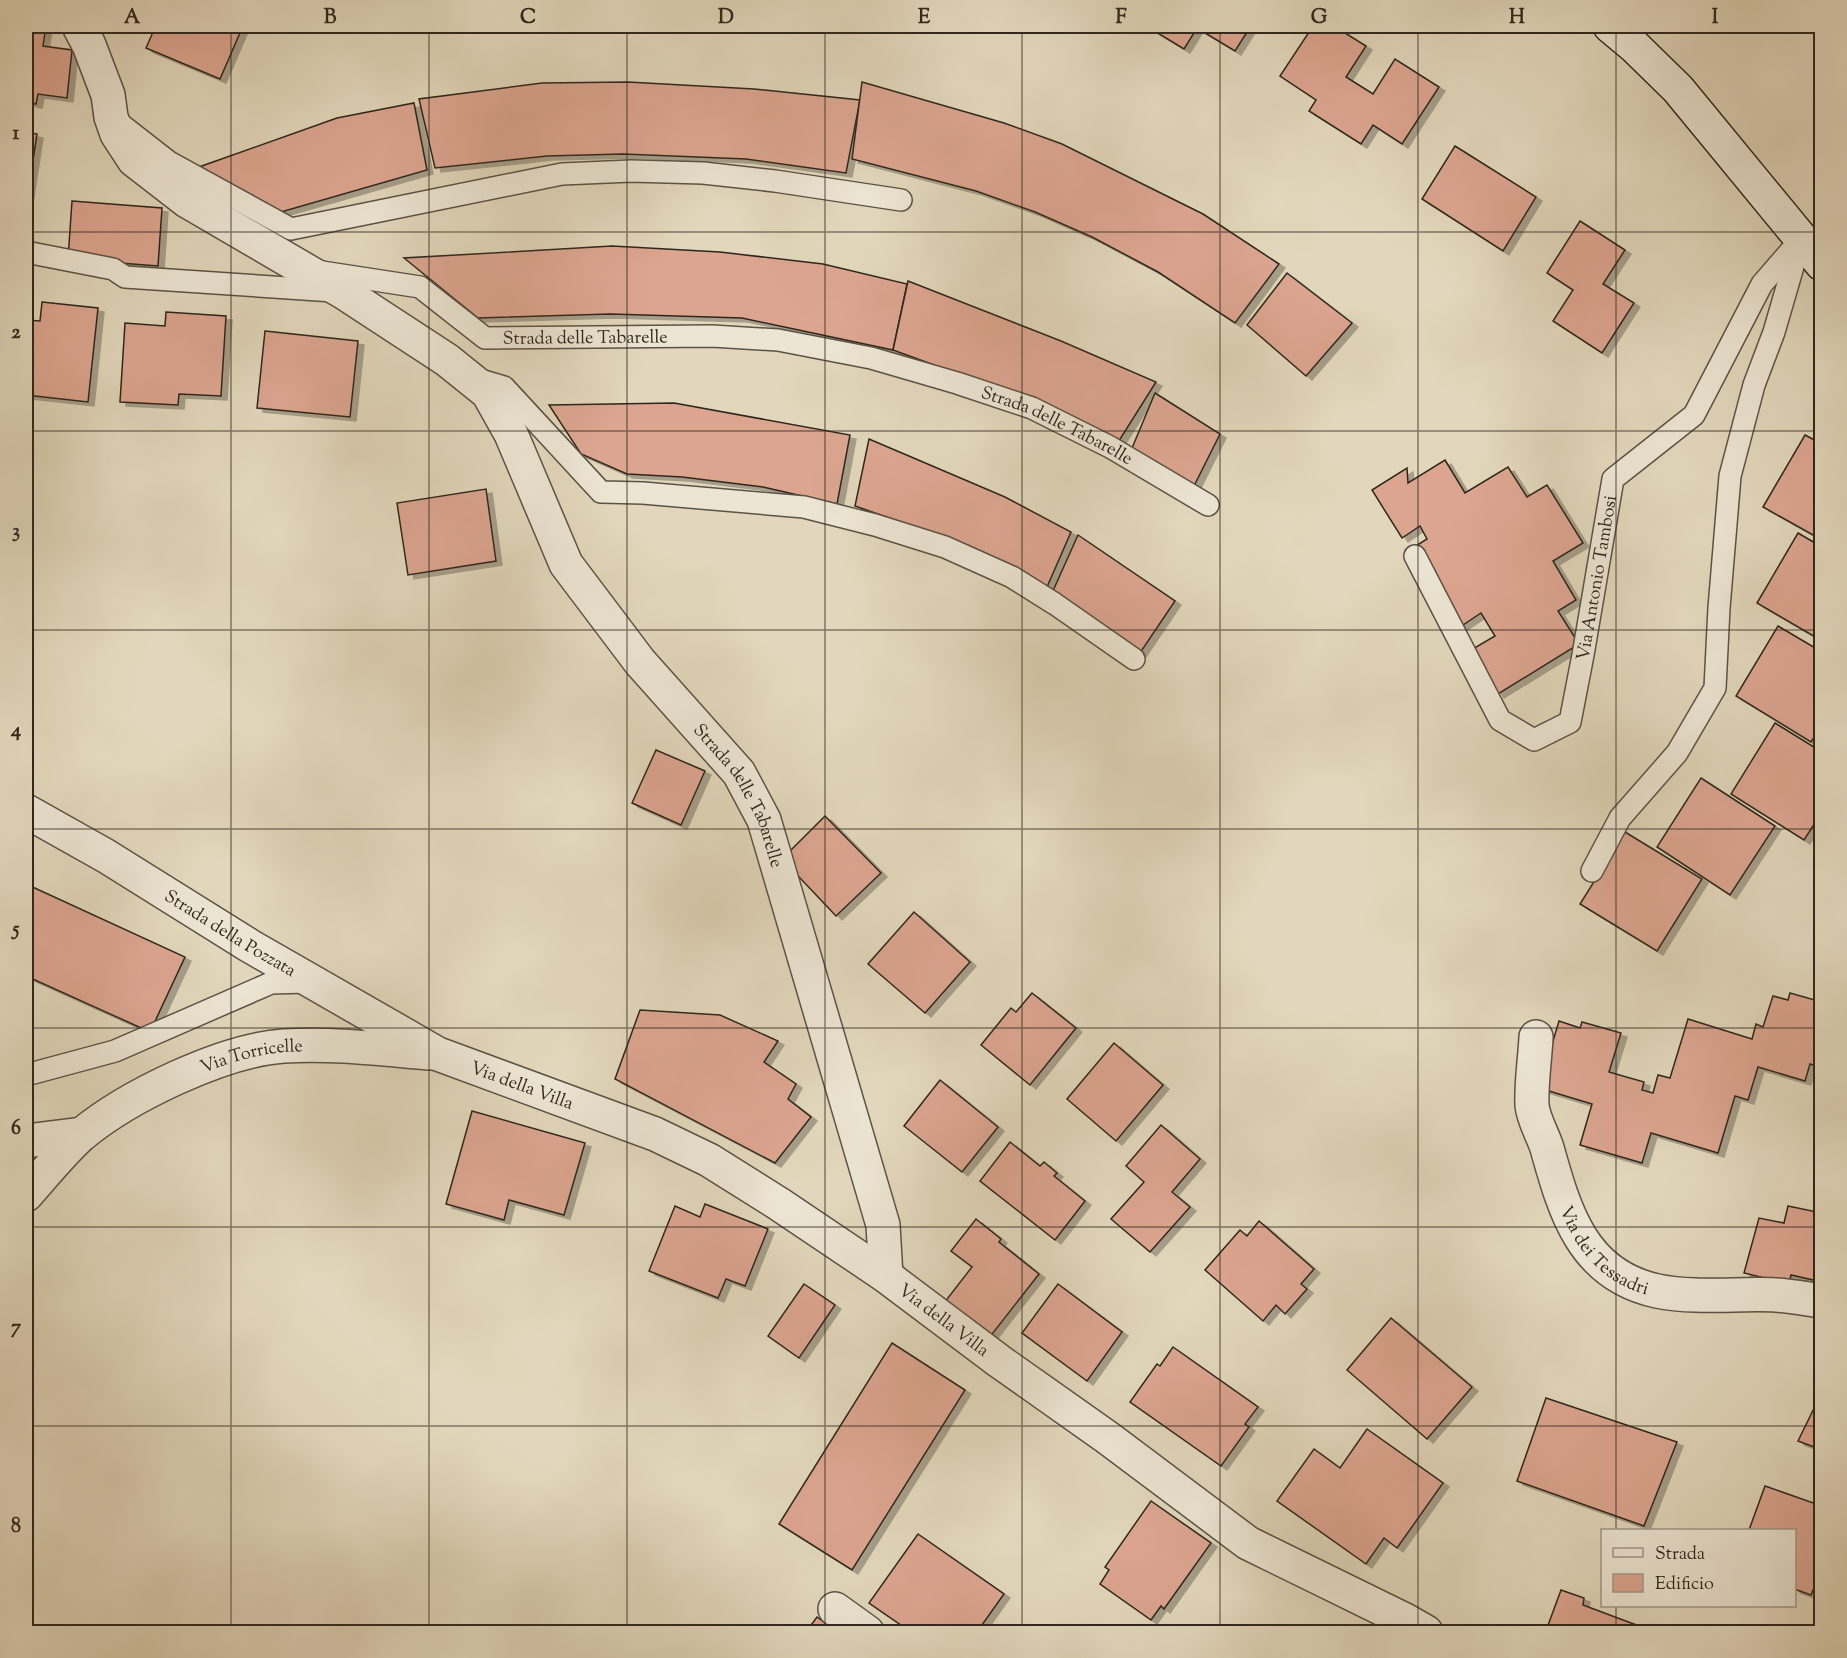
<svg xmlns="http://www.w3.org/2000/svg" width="1847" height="1658" font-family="'Sorts Mill Goudy',serif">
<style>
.building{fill:#dca590;stroke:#2e271d;stroke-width:1.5;filter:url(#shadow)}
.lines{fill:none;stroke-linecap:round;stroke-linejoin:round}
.lane-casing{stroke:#5b5345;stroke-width:24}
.street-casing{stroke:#5b5345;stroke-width:36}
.secondary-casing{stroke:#2e271d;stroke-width:36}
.lane{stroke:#ece5d3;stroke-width:21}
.street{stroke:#ece5d3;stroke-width:33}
.secondary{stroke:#ece5d3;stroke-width:33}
.grid{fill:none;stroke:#2e271d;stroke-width:1.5;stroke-opacity:0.55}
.labels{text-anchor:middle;stroke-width:6;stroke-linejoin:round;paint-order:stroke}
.street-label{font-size:18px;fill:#2e271d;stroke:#ece5d3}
.neatline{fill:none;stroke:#2e271d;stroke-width:2}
.grid-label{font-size:20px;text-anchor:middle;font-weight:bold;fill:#2e271d}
</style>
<defs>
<filter id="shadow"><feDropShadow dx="6" dy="4" stdDeviation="0" flood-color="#0004"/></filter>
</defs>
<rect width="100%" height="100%" fill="#e2d7bc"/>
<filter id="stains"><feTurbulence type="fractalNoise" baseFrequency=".00333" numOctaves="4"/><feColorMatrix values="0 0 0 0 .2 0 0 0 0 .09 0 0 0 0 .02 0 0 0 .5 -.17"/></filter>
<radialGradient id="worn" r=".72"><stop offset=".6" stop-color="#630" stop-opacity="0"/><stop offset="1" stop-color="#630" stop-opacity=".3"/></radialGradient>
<g class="building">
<polygon points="26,26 46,26 43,46 72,50 67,98 38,94 36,104 26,102"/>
<polygon points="138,26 243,26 220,79 146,48 153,32"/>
<polygon points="1146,26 1251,26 1235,51 1197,28 1184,49"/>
<polygon points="1313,26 1334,26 1366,46 1346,77 1373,94 1395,59 1439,87 1402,144 1373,125 1361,144 1309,111 1316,100 1280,76"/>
<polygon points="628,82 754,89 860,100 846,173 746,159 623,154 547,156 435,168 419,99 542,83"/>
<polygon points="862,82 1004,123 1062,144 1203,214 1279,264 1235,323 1158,272 1092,237 1035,212 976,191 852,159"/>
<polygon points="414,103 427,170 281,212 199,167 337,118"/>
<polygon points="26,132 37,134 26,206"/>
<polygon points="1455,146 1536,197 1503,251 1422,199"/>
<polygon points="72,201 162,208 158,266 68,259"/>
<polygon points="1580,221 1625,250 1603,284 1634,303 1602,353 1553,321 1573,290 1547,273"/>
<polygon points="612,246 720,252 823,264 907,284 893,350 742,318 610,314 478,318 404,258"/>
<polygon points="1287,273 1352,323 1306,376 1247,325"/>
<polygon points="908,281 1061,341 1156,382 1117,444 1033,401 893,350"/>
<polygon points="42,302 98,308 88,402 26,395 26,320 40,321"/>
<polygon points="166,312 226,316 221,396 179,394 178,405 120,402 125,323 165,326"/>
<polygon points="265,331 358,341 350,417 257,408"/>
<polygon points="1155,393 1220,434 1193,488 1130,453"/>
<polygon points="674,403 850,435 837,504 763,487 682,477 627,474 581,454 549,405"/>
<polygon points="1805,435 1822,444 1822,540 1763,507"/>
<polygon points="869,439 1005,497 1071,532 1047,587 912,526 855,506"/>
<polygon points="1445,460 1465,493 1508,467 1527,497 1547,485 1583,543 1553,561 1576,600 1558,611 1579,644 1498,694 1471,650 1495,636 1481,613 1460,627 1411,549 1427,539 1420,526 1402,538 1372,490 1407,468 1408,483"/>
<polygon points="486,489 496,561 408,575 397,503"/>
<polygon points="1798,533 1822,547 1822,641 1757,603"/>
<polygon points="1078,535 1175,601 1140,653 1052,593"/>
<polygon points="1778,626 1822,652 1822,725 1811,742 1736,696"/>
<polygon points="1775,723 1822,752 1822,812 1804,840 1731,794"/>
<polygon points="656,750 705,771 681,825 632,803"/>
<polygon points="1701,778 1775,826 1730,895 1657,847"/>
<polygon points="825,816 881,873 836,916 782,859"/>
<polygon points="1625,832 1702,879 1657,951 1580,904"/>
<polygon points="26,884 185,957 150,1032 26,976"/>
<polygon points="914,912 970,962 925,1013 868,964"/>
<polygon points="1032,993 1076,1028 1030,1085 981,1045 1011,1008 1016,1012"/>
<polygon points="1790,993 1822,1002 1822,1068 1810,1064 1805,1081 1758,1067 1748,1100 1735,1096 1718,1153 1651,1133 1642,1163 1580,1145 1592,1104 1539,1088 1559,1021 1580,1028 1582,1022 1621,1033 1609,1072 1644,1082 1642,1090 1653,1093 1658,1075 1670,1078 1688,1019 1752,1039 1756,1024 1763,1027 1773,996 1788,1000"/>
<polygon points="640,1010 720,1015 778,1041 764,1062 796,1084 788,1099 811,1117 775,1163 615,1079"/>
<polygon points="1114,1043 1163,1085 1116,1141 1067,1099"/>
<polygon points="940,1080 998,1127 962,1172 904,1126"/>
<polygon points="472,1111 585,1143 564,1215 509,1200 504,1220 446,1204"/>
<polygon points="1161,1125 1200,1159 1172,1192 1190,1207 1150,1252 1111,1219 1144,1182 1126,1166"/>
<polygon points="1010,1142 1040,1166 1044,1162 1057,1173 1054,1176 1085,1201 1055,1240 980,1181"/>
<polygon points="705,1204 768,1229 745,1286 726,1279 718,1298 649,1271 675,1206 700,1217"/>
<polygon points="1788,1206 1822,1213 1822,1282 1791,1275 1789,1284 1744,1273 1759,1218 1784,1223"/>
<polygon points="976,1219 1001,1239 999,1242 1039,1274 989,1338 944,1303 972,1267 951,1251"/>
<polygon points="1259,1221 1314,1269 1301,1284 1307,1289 1285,1314 1276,1305 1263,1321 1205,1270 1240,1230 1247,1236"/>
<polygon points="804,1284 835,1305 799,1358 768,1336"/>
<polygon points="1058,1284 1122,1332 1087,1381 1022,1333"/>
<polygon points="1391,1318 1472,1387 1427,1439 1347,1370"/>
<polygon points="892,1343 965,1390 852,1570 779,1524"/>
<polygon points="1173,1347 1258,1407 1245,1424 1249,1427 1221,1466 1130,1402 1157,1364 1160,1366"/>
<polygon points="1822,1392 1822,1450 1798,1441"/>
<polygon points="1546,1398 1677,1442 1644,1526 1517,1481"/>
<polygon points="1367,1429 1443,1483 1397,1548 1384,1538 1366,1564 1277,1501 1314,1449 1340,1468"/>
<polygon points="1765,1486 1822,1506 1822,1568 1811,1595 1794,1589 1794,1530 1749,1530"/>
<polygon points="1151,1501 1211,1543 1164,1609 1161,1606 1151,1620 1100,1584 1109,1570 1105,1567"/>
<polygon points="918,1534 1004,1594 977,1632 911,1632 869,1603"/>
<polygon points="1561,1590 1584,1598 1583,1605 1639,1626 1636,1632 1561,1632 1547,1628"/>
<polygon points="817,1617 838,1632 806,1632"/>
<polygon points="1028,1625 1041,1632 1023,1632"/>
</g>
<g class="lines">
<defs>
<g id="lane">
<polyline points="119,123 169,162 291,229 562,174 631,171 703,173 775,181 901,200"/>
<polyline points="26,252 113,269 125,277 333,291"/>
<path id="s1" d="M322,272L420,287L485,338L712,336L778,340L871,358L957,383L1032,408L1110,447L1208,505"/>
<polyline points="477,379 504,387 601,492 643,493 804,507 875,525 945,547 1012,577 1055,604 1134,659"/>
<path id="s2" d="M1415,556L1500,720L1534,740L1570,722L1583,655L1613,479L1694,415L1762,284L1801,239"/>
<polyline points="1592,871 1620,818 1677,753 1715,688 1719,608 1730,476 1754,385 1774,332 1799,246"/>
<polyline points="26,1075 115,1051 271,983 308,982"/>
</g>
<g id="street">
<path id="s3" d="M79,26L89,45L108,95L111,117L117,134L134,160L187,201L343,292L447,360L488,393L511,434L566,564L640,662L739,773L764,820L883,1225L886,1276"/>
<path id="s4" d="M26,811L106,856L250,946L438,1054L655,1134L709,1160L779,1204L886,1276L999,1361L1108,1438L1248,1543L1405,1620L1426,1632"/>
<path id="s5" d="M1536,1037C1535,1059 1531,1083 1532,1105C1533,1119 1543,1135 1547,1148C1565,1213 1583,1275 1657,1291C1697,1299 1737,1293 1776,1295C1791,1296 1807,1299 1822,1301"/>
<polyline points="26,1141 82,1134"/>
<path id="s6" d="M26,1195C44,1175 61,1153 81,1135C128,1096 223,1050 284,1046C332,1043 381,1049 429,1053"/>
<polyline points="835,1609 867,1632"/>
</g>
<polyline id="secondary" points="1610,26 1634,46 1678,89 1822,264"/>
</defs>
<use href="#lane" class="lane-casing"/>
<use href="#street" class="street-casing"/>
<use href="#secondary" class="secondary-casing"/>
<use href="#lane" class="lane"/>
<use href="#street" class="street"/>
<use href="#secondary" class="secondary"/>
</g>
<path class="grid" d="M231,26V1632M429,26V1632M627,26V1632M825,26V1632M1022,26V1632M1220,26V1632M1418,26V1632M1616,26V1530M26,232H1822M26,431H1822M26,630H1822M26,829H1822M26,1028H1822M26,1227H1822M26,1426H1822M1616,1606V1632"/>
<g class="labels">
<g class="street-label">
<text dy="6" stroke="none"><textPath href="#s1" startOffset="282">Strada delle Tabarelle</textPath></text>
<text dy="6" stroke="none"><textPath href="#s1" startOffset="768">Strada delle Tabarelle</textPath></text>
<text dy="6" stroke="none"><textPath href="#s2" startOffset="411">Via Antonio Tambosi</textPath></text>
<text dy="6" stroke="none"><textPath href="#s3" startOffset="1050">Strada delle Tabarelle</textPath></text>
<text dy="6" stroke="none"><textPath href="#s4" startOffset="238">Strada della Pozzata</textPath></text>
<text dy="6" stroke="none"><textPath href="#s6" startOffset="272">Via Torricelle</textPath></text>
<text dy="6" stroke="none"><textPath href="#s4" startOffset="568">Via della Villa</textPath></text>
<text dy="6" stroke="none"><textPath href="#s5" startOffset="236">Via dei Tessadri</textPath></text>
<text dy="6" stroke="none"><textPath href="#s4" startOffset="1054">Via della Villa</textPath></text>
</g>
</g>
<rect width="1847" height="1658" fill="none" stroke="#e2d7bc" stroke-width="66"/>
<rect x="1601" y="1529" width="195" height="78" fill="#ece5d3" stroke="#a0998a" stroke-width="1.5"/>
<rect x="1613" y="1548" width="30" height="9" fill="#ece5d3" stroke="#a0998a" stroke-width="1.5"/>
<text x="1655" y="1559" font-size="18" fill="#2e271d">Strada</text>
<rect x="1613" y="1574" width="30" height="18" fill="#dca590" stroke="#a0998a" stroke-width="1.5"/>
<text x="1655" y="1589" font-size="18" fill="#2e271d">Edificio</text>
<rect x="33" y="33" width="1781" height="1592" class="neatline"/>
<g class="grid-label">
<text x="132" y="23">A</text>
<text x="330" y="23">B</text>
<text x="528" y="23">C</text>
<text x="726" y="23">D</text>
<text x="924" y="23">E</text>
<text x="1121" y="23">F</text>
<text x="1319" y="23">G</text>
<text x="1517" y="23">H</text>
<text x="1715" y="23">I</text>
<text x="16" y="139">1</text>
<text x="16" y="338">2</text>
<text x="16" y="537">3</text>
<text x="16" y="736">4</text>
<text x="16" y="935">5</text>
<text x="16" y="1134">6</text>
<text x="16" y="1333">7</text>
<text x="16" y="1532">8</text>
</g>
<rect width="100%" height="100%" filter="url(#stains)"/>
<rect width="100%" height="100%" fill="url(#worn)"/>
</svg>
